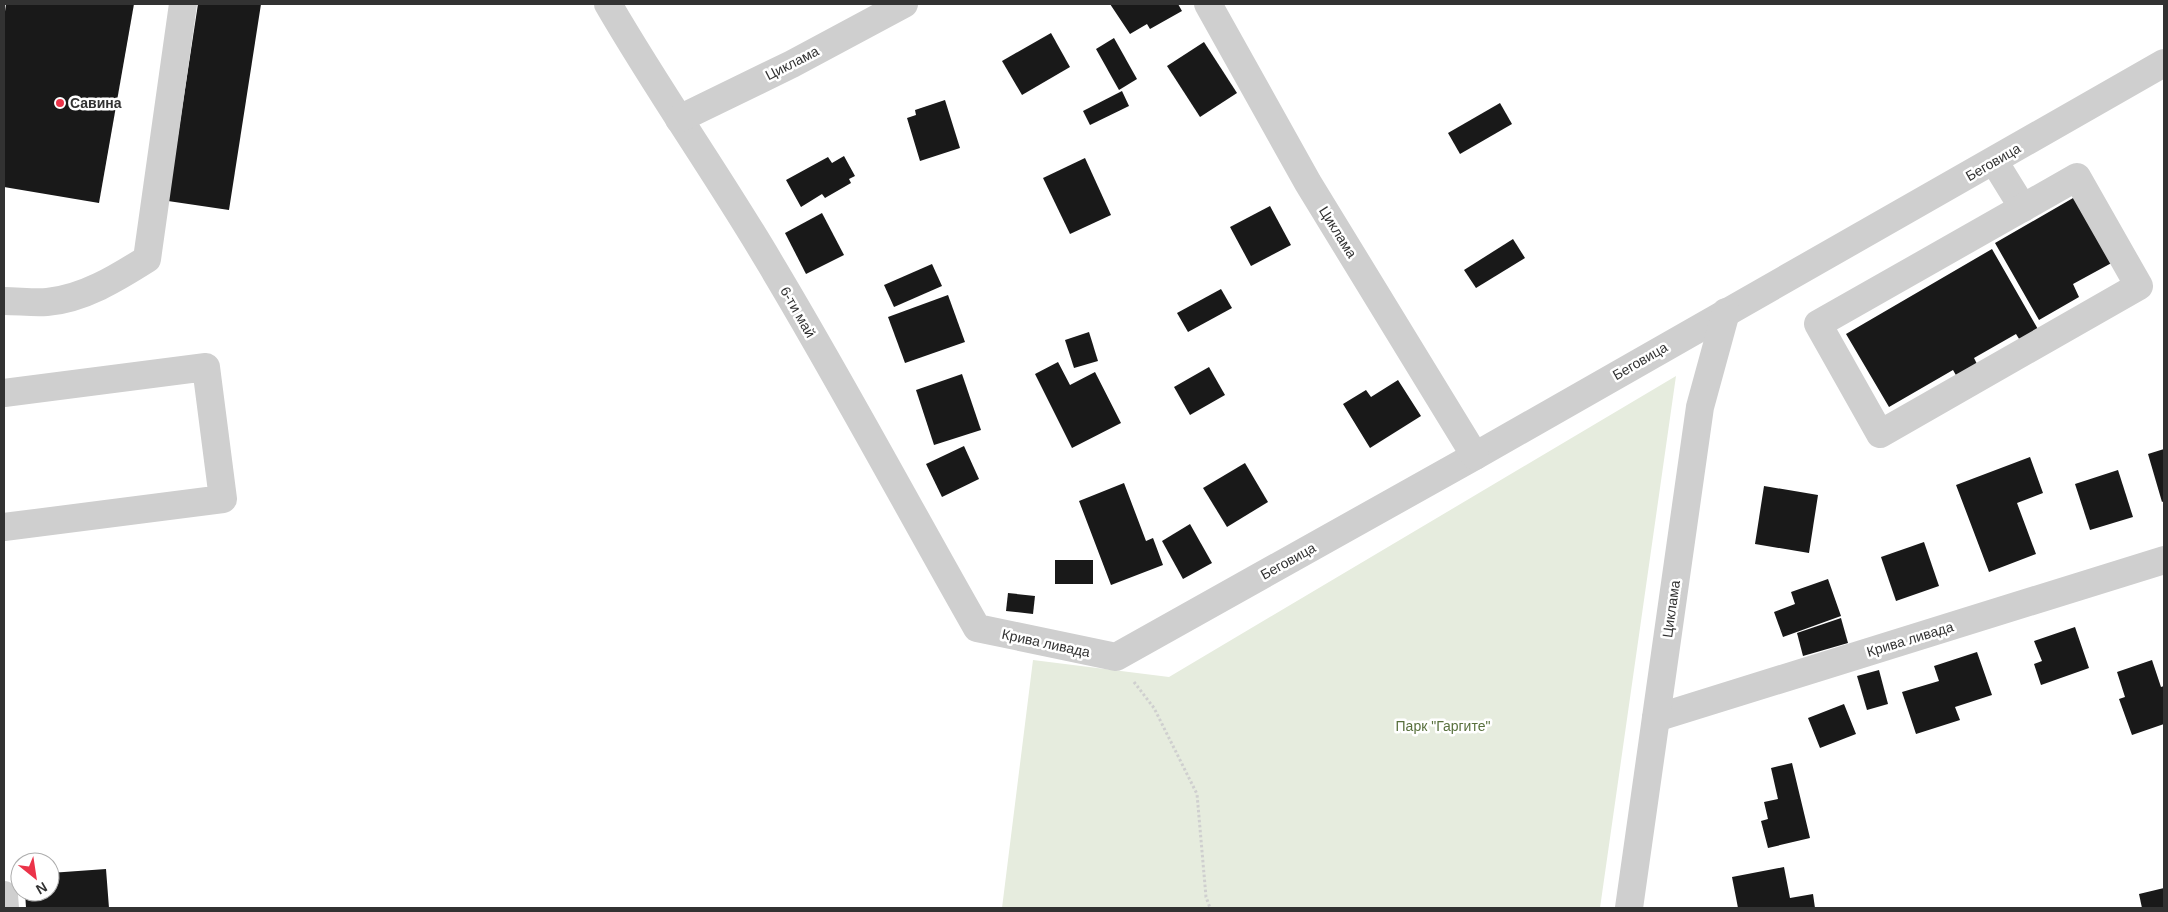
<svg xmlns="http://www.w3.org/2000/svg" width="2168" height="912" font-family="Helvetica,sans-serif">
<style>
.green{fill:#e6ecde}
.building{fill:#191919}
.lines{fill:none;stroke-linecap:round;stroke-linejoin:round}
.path{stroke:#cfcfcf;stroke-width:3;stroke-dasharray:2.5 2.5;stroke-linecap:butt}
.minor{stroke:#cfcfcf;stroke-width:28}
.poi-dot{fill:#eb3349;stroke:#fff;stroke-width:2}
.labels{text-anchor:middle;stroke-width:5;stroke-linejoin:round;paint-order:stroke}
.street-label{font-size:14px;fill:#323232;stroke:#fff}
.poi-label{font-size:14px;font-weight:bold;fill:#323232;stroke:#fff;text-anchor:start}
.park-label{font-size:14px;fill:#58703d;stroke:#fff}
</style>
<rect width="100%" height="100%" fill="#fff"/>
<polygon class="green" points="1676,376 1600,908 1002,908 1033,660 1169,677"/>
<g class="building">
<polygon points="6,4 134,4 99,203 4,187 4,19"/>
<polygon points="198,4 261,4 229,210 168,201"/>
<polygon points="1110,4 1178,4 1182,11 1150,29 1147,24 1130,34"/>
<polygon points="1051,33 1070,67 1022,95 1002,61"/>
<polygon points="1114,38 1137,79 1119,90 1096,49"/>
<polygon points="1204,42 1237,93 1200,117 1167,66"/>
<polygon points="1122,91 1129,106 1090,125 1083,111"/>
<polygon points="945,100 960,148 920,161 907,118 916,115 915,110"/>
<polygon points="1500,103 1512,124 1460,154 1448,133"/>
<polygon points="844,156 855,176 849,179 851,183 825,198 822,194 801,207 786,180 828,157 832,163"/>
<polygon points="1085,158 1111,215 1070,234 1043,178"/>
<polygon points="2080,194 2117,260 2073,284 2079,297 2039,320 1995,243"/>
<polygon points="1270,206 1291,245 1251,266 1230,227"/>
<polygon points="822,213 844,255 806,274 785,233"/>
<polygon points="1513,239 1525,258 1476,288 1464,270"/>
<polygon points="1992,249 2039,331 2021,342 2016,334 1974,358 1978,366 1957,377 1953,370 1889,407 1846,334"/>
<polygon points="932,264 942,286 894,307 884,285"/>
<polygon points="1221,289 1232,308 1188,332 1177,313"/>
<polygon points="948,295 965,342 905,363 888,317"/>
<polygon points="1089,332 1098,361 1074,368 1065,340"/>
<polygon points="1058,362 1070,385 1095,372 1121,423 1072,448 1035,374"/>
<polygon points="1209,367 1225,395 1190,415 1174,387"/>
<polygon points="962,374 981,430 934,445 916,390"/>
<polygon points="1398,380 1421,416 1370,448 1343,404 1366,390 1371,397"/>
<polygon points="964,446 979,479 942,497 926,464"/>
<polygon points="2164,449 2164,501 2162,502 2148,454"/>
<polygon points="2030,457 2043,493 2017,503 2036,554 1989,572 1956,485"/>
<polygon points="1245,463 1268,502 1227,527 1203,488"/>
<polygon points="2118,470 2133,517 2090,530 2075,484"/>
<polygon points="1124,483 1146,541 1153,538 1163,565 1111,585 1079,501"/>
<polygon points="1764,486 1818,495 1809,553 1755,544"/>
<polygon points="1190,524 1212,563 1183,579 1162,541"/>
<polygon points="1924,542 1939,586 1896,601 1881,557"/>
<rect x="1055" y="560" width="38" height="24"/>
<polygon points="1828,579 1841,616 1783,637 1774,612 1795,604 1791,592"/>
<polygon points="1008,593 1035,596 1033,614 1006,611"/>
<polygon points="1841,618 1848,643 1803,656 1797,633"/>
<polygon points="2075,627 2089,668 2041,685 2034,664 2042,661 2034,641"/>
<polygon points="1977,652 1992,695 1955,707 1960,720 1916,734 1902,692 1939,681 1934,666"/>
<polygon points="2152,660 2161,687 2164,686 2164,724 2132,735 2119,699 2125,697 2117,672"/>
<polygon points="1879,670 1888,704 1867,710 1857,676"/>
<polygon points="1844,704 1856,734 1820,748 1808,718"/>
<polygon points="1792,763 1810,838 1768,848 1761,821 1768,819 1764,802 1778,799 1771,768"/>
<polygon points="1784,867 1790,898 1813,894 1815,908 1738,908 1732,877"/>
<polygon points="106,869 109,908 26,908 25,892 50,892 50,873"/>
<polygon points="2164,888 2164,908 2142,908 2139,894"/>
</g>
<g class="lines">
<polyline class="path" points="1134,682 1154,708 1197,794 1206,897 1210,908"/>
<g class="minor">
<path d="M608,4C659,92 718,175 770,263C842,383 908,507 977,628L1116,657L1475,456L2164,63"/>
<polyline points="1208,4 1308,183 1475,456"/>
<polyline points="679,119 792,64 904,4"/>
<polyline points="1994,161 2023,208"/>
<polygon points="2077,177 2139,286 1880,434 1818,324"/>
<path d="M4,301C18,301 33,303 47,302C83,299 117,278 147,259L183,4"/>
<polyline points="4,393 206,367 223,499 4,527"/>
<polyline points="1656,718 2164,560"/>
<polyline points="4,895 5,908"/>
<polyline points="1629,908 1700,407 1726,312"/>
</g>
</g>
<circle class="poi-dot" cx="60" cy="103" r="5"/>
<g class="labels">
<g class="street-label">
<text transform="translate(792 63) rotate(-27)" y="5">Циклама</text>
<text transform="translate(1993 162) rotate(-30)" y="5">Беговица</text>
<text transform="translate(1338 232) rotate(58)" y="5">Циклама</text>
<text transform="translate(798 312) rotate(60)" y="5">6-ти май</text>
<text transform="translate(1640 361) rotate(-30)" y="5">Беговица</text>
<text transform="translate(1288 561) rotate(-29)" y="5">Беговица</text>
<text transform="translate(1671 609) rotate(-82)" y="5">Циклама</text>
<text transform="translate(1910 639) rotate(-17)" y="5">Крива ливада</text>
<text transform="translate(1046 643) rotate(12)" y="5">Крива ливада</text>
</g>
<g class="poi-label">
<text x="70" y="108">Савина</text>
</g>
<g class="park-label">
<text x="1443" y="731">Парк "Гаргите"</text>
</g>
</g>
<rect width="2168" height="912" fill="none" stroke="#323232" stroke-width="10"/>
<g transform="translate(35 877) rotate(150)"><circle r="24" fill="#ffffff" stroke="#adadad"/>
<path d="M0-4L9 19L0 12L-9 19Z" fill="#eb3349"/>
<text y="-8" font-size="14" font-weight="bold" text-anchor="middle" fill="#323232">N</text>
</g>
</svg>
